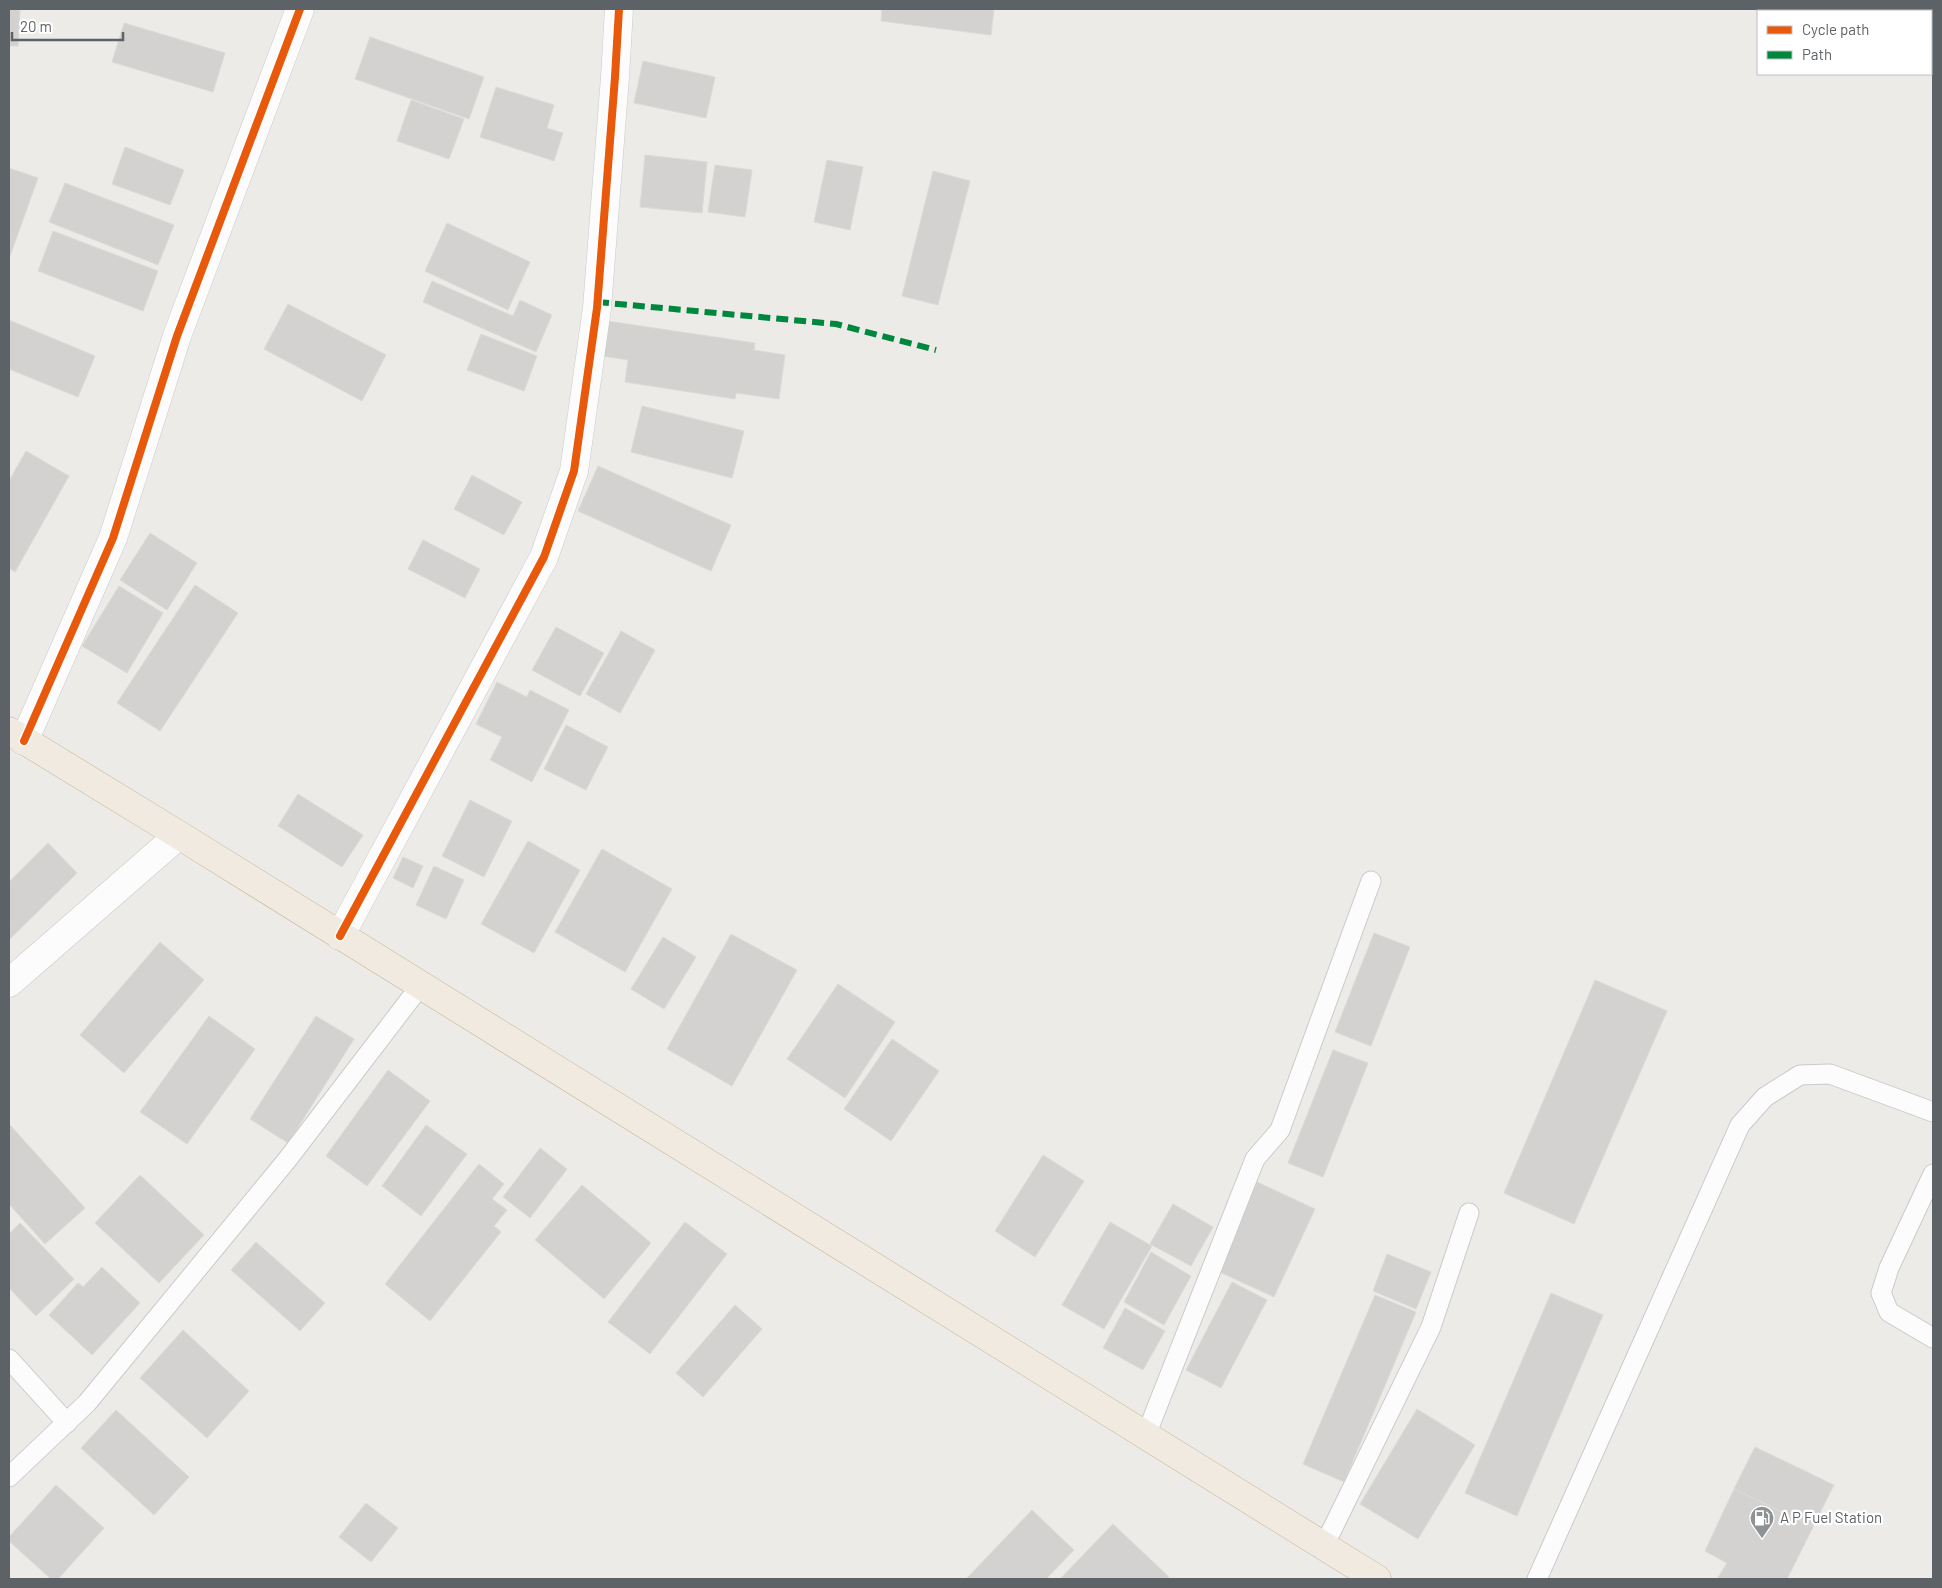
<svg xmlns="http://www.w3.org/2000/svg" width="1942" height="1588" font-family="Barlow,sans-serif">
<style>
.building{fill:#d4d2d1;stroke:#dcdad7}
.lines{fill:none;stroke-linecap:round;stroke-linejoin:round}
.lane-casing{stroke:#c9caca;stroke-width:21}
.street-casing{stroke:#c9caca;stroke-width:29}
.highway-casing{stroke:#c5b294;stroke-width:29}
.lane{stroke:#fcfcfc;stroke-width:19}
.street{stroke:#fcfcfc;stroke-width:28}
.highway{stroke:#f0eae1;stroke-width:28}
.quiet{stroke:#00873e;stroke-width:6;stroke-dasharray:12 6;stroke-linecap:butt}
.cycleway-casing{stroke:#fff;stroke-width:11}
.cycleway{stroke:#e8590c;stroke-width:8}
.labels{text-anchor:middle;stroke-width:4.5;stroke-linejoin:round;paint-order:stroke}
.poi-label{font-size:15px;fill:#5d6266;stroke:#fff;text-anchor:start}
</style>
<rect width="100%" height="100%" fill="#edebe8"/>
<g class="building">
<polygon points="9,9 20,9 18,46 9,46"/>
<polygon points="882,9 994,9 991,35 881,21"/>
<polygon points="124,23 225,53 213,92 112,62"/>
<polygon points="370,37 484,77 469,119 355,79"/>
<polygon points="643,61 715,77 706,118 634,103"/>
<polygon points="496,87 554,105 547,128 563,133 554,161 480,137"/>
<polygon points="411,100 464,119 449,159 397,141"/>
<polygon points="125,147 184,170 170,205 112,184"/>
<polygon points="645,155 707,162 702,213 640,207"/>
<polygon points="827,160 863,167 850,230 814,222"/>
<polygon points="715,165 752,170 745,217 708,212"/>
<polygon points="9,168 38,178 9,259"/>
<polygon points="933,171 970,181 938,305 902,296"/>
<polygon points="65,183 174,225 158,265 49,222"/>
<polygon points="447,223 530,262 508,310 425,271"/>
<polygon points="53,231 158,271 143,311 38,271"/>
<polygon points="432,281 513,316 520,300 552,315 536,352 423,302"/>
<polygon points="288,304 386,355 362,401 264,349"/>
<polygon points="9,320 95,356 78,397 9,369"/>
<polygon points="607,321 755,343 754,350 785,355 779,399 736,393 735,399 625,382 628,360 602,356"/>
<polygon points="481,334 537,356 524,391 467,370"/>
<polygon points="642,406 744,431 732,478 631,452"/>
<polygon points="26,451 69,476 15,572 9,568 9,481"/>
<polygon points="598,466 731,525 711,571 578,511"/>
<polygon points="472,475 522,502 504,535 454,509"/>
<polygon points="150,533 197,563 167,610 120,580"/>
<polygon points="423,540 480,569 465,598 408,569"/>
<polygon points="195,585 238,613 160,731 117,703"/>
<polygon points="119,586 163,613 127,673 82,646"/>
<polygon points="556,627 604,653 580,696 532,670"/>
<polygon points="621,631 655,650 620,713 586,694"/>
<polygon points="497,682 527,697 530,690 569,710 532,782 490,760 502,737 476,724"/>
<polygon points="566,725 608,747 586,790 544,769"/>
<polygon points="298,794 363,835 342,867 278,826"/>
<polygon points="470,800 512,821 484,877 442,856"/>
<polygon points="528,841 580,870 534,953 481,924"/>
<polygon points="48,843 77,873 10,939 9,882"/>
<polygon points="602,849 672,889 625,972 555,932"/>
<polygon points="403,857 423,866 413,888 393,878"/>
<polygon points="434,866 464,880 446,919 416,905"/>
<polygon points="1374,933 1410,947 1371,1046 1335,1032"/>
<polygon points="731,934 797,970 732,1086 667,1049"/>
<polygon points="663,937 696,957 664,1009 631,989"/>
<polygon points="160,942 204,980 124,1073 80,1035"/>
<polygon points="1595,980 1667,1011 1574,1224 1504,1193"/>
<polygon points="838,984 895,1022 845,1098 787,1059"/>
<polygon points="209,1016 255,1049 187,1144 140,1112"/>
<polygon points="316,1016 354,1039 288,1143 250,1119"/>
<polygon points="892,1039 939,1071 891,1141 844,1109"/>
<polygon points="1333,1050 1368,1063 1323,1177 1288,1163"/>
<polygon points="388,1070 430,1101 367,1186 326,1156"/>
<polygon points="9,1124 85,1208 45,1244 9,1204"/>
<polygon points="426,1125 467,1154 421,1216 382,1186"/>
<polygon points="540,1148 567,1169 530,1218 503,1197"/>
<polygon points="1043,1155 1084,1181 1035,1257 995,1231"/>
<polygon points="479,1164 504,1184 492,1199 507,1210 494,1226 501,1232 430,1321 385,1284"/>
<polygon points="140,1175 204,1235 159,1283 95,1223"/>
<polygon points="1255,1181 1315,1209 1274,1297 1215,1270"/>
<polygon points="582,1185 651,1243 604,1299 535,1240"/>
<polygon points="1173,1204 1213,1227 1191,1266 1150,1244"/>
<polygon points="685,1222 727,1254 650,1354 608,1322"/>
<polygon points="1110,1222 1152,1246 1104,1329 1062,1305"/>
<polygon points="20,1223 74,1279 36,1316 9,1288 9,1234"/>
<polygon points="256,1242 325,1303 300,1331 231,1270"/>
<polygon points="1151,1252 1191,1276 1164,1325 1124,1302"/>
<polygon points="1387,1254 1431,1272 1416,1309 1373,1291"/>
<polygon points="102,1267 140,1303 92,1355 49,1315 78,1283 83,1287"/>
<polygon points="1232,1282 1267,1300 1221,1388 1186,1370"/>
<polygon points="1551,1293 1603,1315 1517,1516 1465,1493"/>
<polygon points="1375,1295 1416,1312 1344,1482 1303,1464"/>
<polygon points="735,1305 762,1329 703,1397 676,1373"/>
<polygon points="1125,1308 1165,1331 1143,1370 1103,1348"/>
<polygon points="183,1330 249,1391 207,1438 140,1378"/>
<polygon points="1417,1409 1475,1445 1418,1539 1360,1504"/>
<polygon points="116,1410 189,1477 154,1515 81,1448"/>
<polygon points="1755,1447 1834,1485 1813,1527 1734,1489"/>
<polygon points="56,1485 104,1528 58,1579 51,1579 9,1541 9,1537"/>
<polygon points="1734,1489 1813,1527 1787,1579 1717,1579 1727,1563 1705,1551"/>
<polygon points="366,1503 398,1528 371,1562 339,1537"/>
<polygon points="1032,1510 1074,1550 1046,1579 966,1579"/>
<polygon points="1113,1524 1169,1577 1166,1579 1060,1579"/>
</g>
<g class="lines">
<defs>
<g id="lane">
<polyline points="1933,1174 1889,1268 1881,1293 1889,1312 1933,1338"/>
<polyline points="9,1359 67,1423"/>
<polyline points="1146,1435 1255,1159 1280,1130 1371,881"/>
<polyline points="9,1477 87,1403 287,1160 421,985"/>
<polyline points="1324,1546 1431,1327 1469,1213"/>
<polyline points="1537,1579 1740,1125 1765,1097 1800,1075 1830,1074 1933,1112"/>
</g>
<g id="street">
<polyline points="24,741 113,538 177,336 300,9"/>
<polyline points="340,936 544,557 574,471 597,308 615,77 619,9"/>
<polyline points="9,983 179,835"/>
</g>
<polyline id="highway" points="9,731 179,835 1377,1579"/>
</defs>
<use href="#lane" class="lane-casing"/>
<use href="#street" class="street-casing"/>
<use href="#highway" class="highway-casing"/>
<use href="#lane" class="lane"/>
<use href="#street" class="street"/>
<use href="#highway" class="highway"/>
<polyline class="quiet" points="597,302 836,324 936,350"/>
<defs>
<g id="cycleway">
<polyline points="24,741 113,538 177,336 300,9"/>
<polyline points="340,936 544,557 574,471 597,308 615,77 619,9"/>
</g>
</defs>
<use href="#cycleway" class="cycleway-casing"/>
<use href="#cycleway" class="cycleway"/>
</g>
<defs>
<symbol id="fuel-pin" viewBox="-11 -11 22 30"><path d="M0 17L-7.5 6A9.5 9.5 0 1 1 7.5 6Z" fill="#8f9294" stroke="#fff"/><path d="M-5.5-6h7V0h2V4h1.3V-2.5L3-4.5l.8-.8L6-3V5H2.5V1h-1V6h-7ZM-4.2-4.7v3.2H.2V-4.7Z" fill="#fff"/></symbol>
</defs>
<g fill-rule="evenodd">
<use href="#fuel-pin" x="1748" y="1504" width="28" height="38"/>
</g>
<g class="labels">
<g class="poi-label">
<text x="1780" y="1523">A P Fuel Station</text>
</g>
</g>
<rect width="1942" height="1588" fill="none" stroke="#5d6266" stroke-width="20"/>
<rect x="1757" y="10" width="175" height="65" fill="#ffffff" stroke="#bec0c2"/>
<rect x="1767" y="26" width="25" height="8" fill="#e8590c" stroke="#bec0c2"/>
<text x="1802" y="35" font-size="15" fill="#5d6266">Cycle path</text>
<rect x="1767" y="51" width="25" height="8" fill="#00873e" stroke="#bec0c2"/>
<text x="1802" y="60" font-size="15" fill="#5d6266">Path</text>
<path d="M12 32v8h111v-8" fill="none" stroke="#5d6266" stroke-width="2.5"/>
<text x="20" y="32" font-size="15" fill="#5d6266" stroke="#ffffff" stroke-width="4" paint-order="stroke">20 m</text>
</svg>
